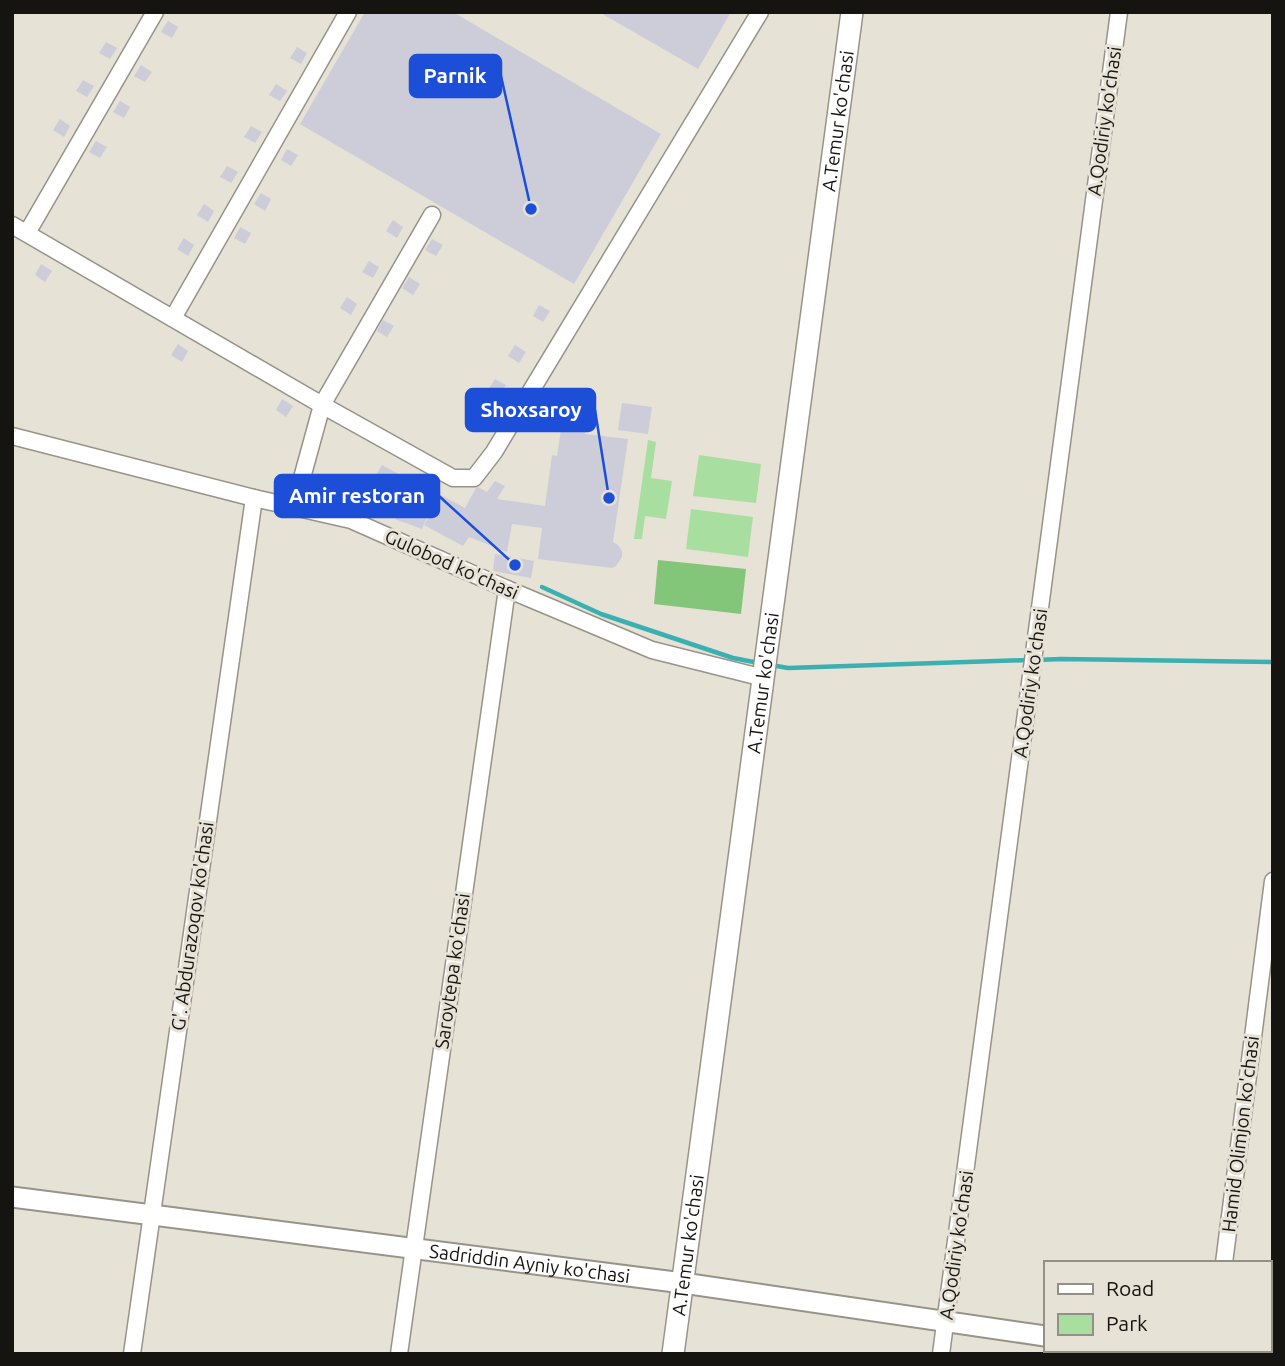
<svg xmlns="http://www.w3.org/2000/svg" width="1285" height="1366" font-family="Ubuntu,sans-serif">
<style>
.green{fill:#a8dfa0}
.forest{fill:#83c679}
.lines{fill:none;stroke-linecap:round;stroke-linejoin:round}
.stream{stroke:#3bb0b0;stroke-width:4.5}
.building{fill:#cdccd9}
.minor-casing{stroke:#989388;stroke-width:19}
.tertiary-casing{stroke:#989388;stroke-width:23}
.secondary-casing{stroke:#989388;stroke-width:24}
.minor{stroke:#fff;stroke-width:16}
.tertiary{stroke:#fff;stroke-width:19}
.secondary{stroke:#fff;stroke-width:21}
.labels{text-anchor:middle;stroke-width:6;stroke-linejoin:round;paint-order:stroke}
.street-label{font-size:19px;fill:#161410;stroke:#e7e2d6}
.leader{fill:none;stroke:#1d4ed8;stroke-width:2.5}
.callout-dot{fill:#1d4ed8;stroke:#e7e2d6;stroke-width:2.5}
.callout{fill:#1d4ed8;stroke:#1d4ed8;stroke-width:2.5}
.callout-label{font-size:21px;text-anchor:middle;font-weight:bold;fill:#fff}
</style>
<rect width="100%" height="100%" fill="#e7e2d6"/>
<g class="green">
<polygon points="648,440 656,442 651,478 672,481 666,519 645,516 642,539 634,539"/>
<polygon points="699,455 761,464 756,503 693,496"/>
<polygon points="691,509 753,517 748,557 686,549"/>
</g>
<polygon class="forest" points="658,560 746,569 741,614 654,604"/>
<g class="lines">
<g class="stream">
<polyline points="542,587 601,614 733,658 759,663"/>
<polyline points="1037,660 1061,659 1273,662"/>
<polyline points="771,665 788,668 1028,660"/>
</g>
</g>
<g class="building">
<polygon points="365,12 453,12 661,134 574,284 300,124"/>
<polygon points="599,12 731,12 698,69"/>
<polygon points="168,21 178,27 172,38 161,32"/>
<polygon points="106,42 117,48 110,59 99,53"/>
<polygon points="297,47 307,53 301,64 290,58"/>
<polygon points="141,65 152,72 145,82 134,76"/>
<polygon points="83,80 94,86 87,97 76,91"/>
<polygon points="276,84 287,91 280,101 269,95"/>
<polygon points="120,101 130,107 124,118 113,112"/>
<polygon points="60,119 70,126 64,137 53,130"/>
<polygon points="251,126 262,132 255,143 244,137"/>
<polygon points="96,141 107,147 100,158 89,152"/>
<polygon points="287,149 298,155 291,166 281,160"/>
<polygon points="227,166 238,172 231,183 220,177"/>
<polygon points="261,193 271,199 265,211 254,204"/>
<polygon points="204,204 214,211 208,222 197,215"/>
<polygon points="393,220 403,227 397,238 386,231"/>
<polygon points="240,227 251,233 245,244 234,238"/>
<polygon points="184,238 194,245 188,256 177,249"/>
<polygon points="432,239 443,245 436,256 425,250"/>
<polygon points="369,261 379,267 373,278 362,272"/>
<polygon points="41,264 52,271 45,282 35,275"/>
<polygon points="409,277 420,284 413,295 402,288"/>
<polygon points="347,297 357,304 351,315 340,308"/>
<polygon points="539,305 550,311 543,322 533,316"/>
<polygon points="383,320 394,326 387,337 377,331"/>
<polygon points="178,344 188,351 182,362 171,355"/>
<polygon points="515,345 526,352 519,363 508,356"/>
<polygon points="495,379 506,385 499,396 488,390"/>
<polygon points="282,399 293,406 286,417 276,410"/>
<polygon points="622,403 652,407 648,434 618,430"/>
<polygon points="561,429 586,431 585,434 628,439 613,542 618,545 622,551 622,557 616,566 612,568 538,559 542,528 512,524 507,552 469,537 463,546 424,525 441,495 465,508 476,488 478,487 487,492 495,481 505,486 497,499 545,506 552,455 557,456"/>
<polygon points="382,465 404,477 391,500 369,488"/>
<polygon points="400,507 427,517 422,529 395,519"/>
<polygon points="495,554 534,561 531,578 493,571"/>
</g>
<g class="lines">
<defs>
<g id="minor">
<polyline points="12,225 322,405 453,478 474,478 494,452 760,12"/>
<polyline points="27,233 155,12"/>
<polyline points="173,318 348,12"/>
<polyline points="12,436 254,498 351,520 507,589 652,650 764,678"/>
<polyline points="294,507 322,405 432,215"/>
<polyline points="1224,1263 1273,881"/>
<polyline points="132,1354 254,498"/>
<polyline points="399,1354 507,589"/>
<polyline points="941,1354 1119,12"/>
<polyline points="1212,1354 1213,1350"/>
</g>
<g id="tertiary">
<path id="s1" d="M12,1197L683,1283L1045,1336"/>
<polyline points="1148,1350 1173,1354"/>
</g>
<g id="secondary">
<path id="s2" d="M673,1354L852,12"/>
</g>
</defs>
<use href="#minor" class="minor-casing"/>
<use href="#tertiary" class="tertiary-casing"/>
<use href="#secondary" class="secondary-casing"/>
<use href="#minor" class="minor"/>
<use href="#tertiary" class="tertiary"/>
<use href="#secondary" class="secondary"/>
</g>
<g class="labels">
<g class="street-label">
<text dy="7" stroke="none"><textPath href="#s2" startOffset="1244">A.Temur ko'chasi</textPath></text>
<text transform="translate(1104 121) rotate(-82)" y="7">A.Qodiriy ko'chasi</text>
<text transform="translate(452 564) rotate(24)" y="7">Gulobod ko'chasi</text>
<text dy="7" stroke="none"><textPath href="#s2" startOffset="677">A.Temur ko'chasi</textPath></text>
<text transform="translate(1030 683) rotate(-82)" y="7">A.Qodiriy ko'chasi</text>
<text transform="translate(192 926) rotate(-82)" y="7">G'. Abdurazoqov ko'chasi</text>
<text transform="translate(452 971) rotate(-82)" y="7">Saroytepa ko'chasi</text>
<text transform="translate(1240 1134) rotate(-83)" y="7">Hamid Olimjon ko'chasi</text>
<text dy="7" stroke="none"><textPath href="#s2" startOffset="110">A.Temur ko'chasi</textPath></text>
<text transform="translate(956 1245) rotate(-82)" y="7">A.Qodiriy ko'chasi</text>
<text dy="7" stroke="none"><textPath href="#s1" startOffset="522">Sadriddin Ayniy ko'chasi</textPath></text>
</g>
</g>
<path class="leader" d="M531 209L501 76M609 498L595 410M515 565L439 496"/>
<g class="callout-dot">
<circle cx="531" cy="209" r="7"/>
<circle cx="609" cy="498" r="7"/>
<circle cx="515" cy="565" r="7"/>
</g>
<g class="callout">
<rect x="410" y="55" width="91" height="42" rx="7"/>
<rect x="466" y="389" width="129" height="42" rx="7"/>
<rect x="275" y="475" width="164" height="42" rx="7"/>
</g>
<g class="callout-label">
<text x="455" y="83">Parnik</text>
<text x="531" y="417">Shoxsaroy</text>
<text x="357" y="503">Amir restoran</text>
</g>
<rect width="1285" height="1366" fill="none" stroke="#161410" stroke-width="28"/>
<rect x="1044" y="1261" width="228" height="91" fill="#e7e2d6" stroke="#939087" stroke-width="2"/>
<rect x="1058" y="1284" width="35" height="10" fill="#ffffff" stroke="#939087" stroke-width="2"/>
<text x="1106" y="1296" font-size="21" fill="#161410">Road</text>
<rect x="1058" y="1314" width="35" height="21" fill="#a8dfa0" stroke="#939087" stroke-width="2"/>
<text x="1106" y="1331" font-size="21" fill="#161410">Park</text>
</svg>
